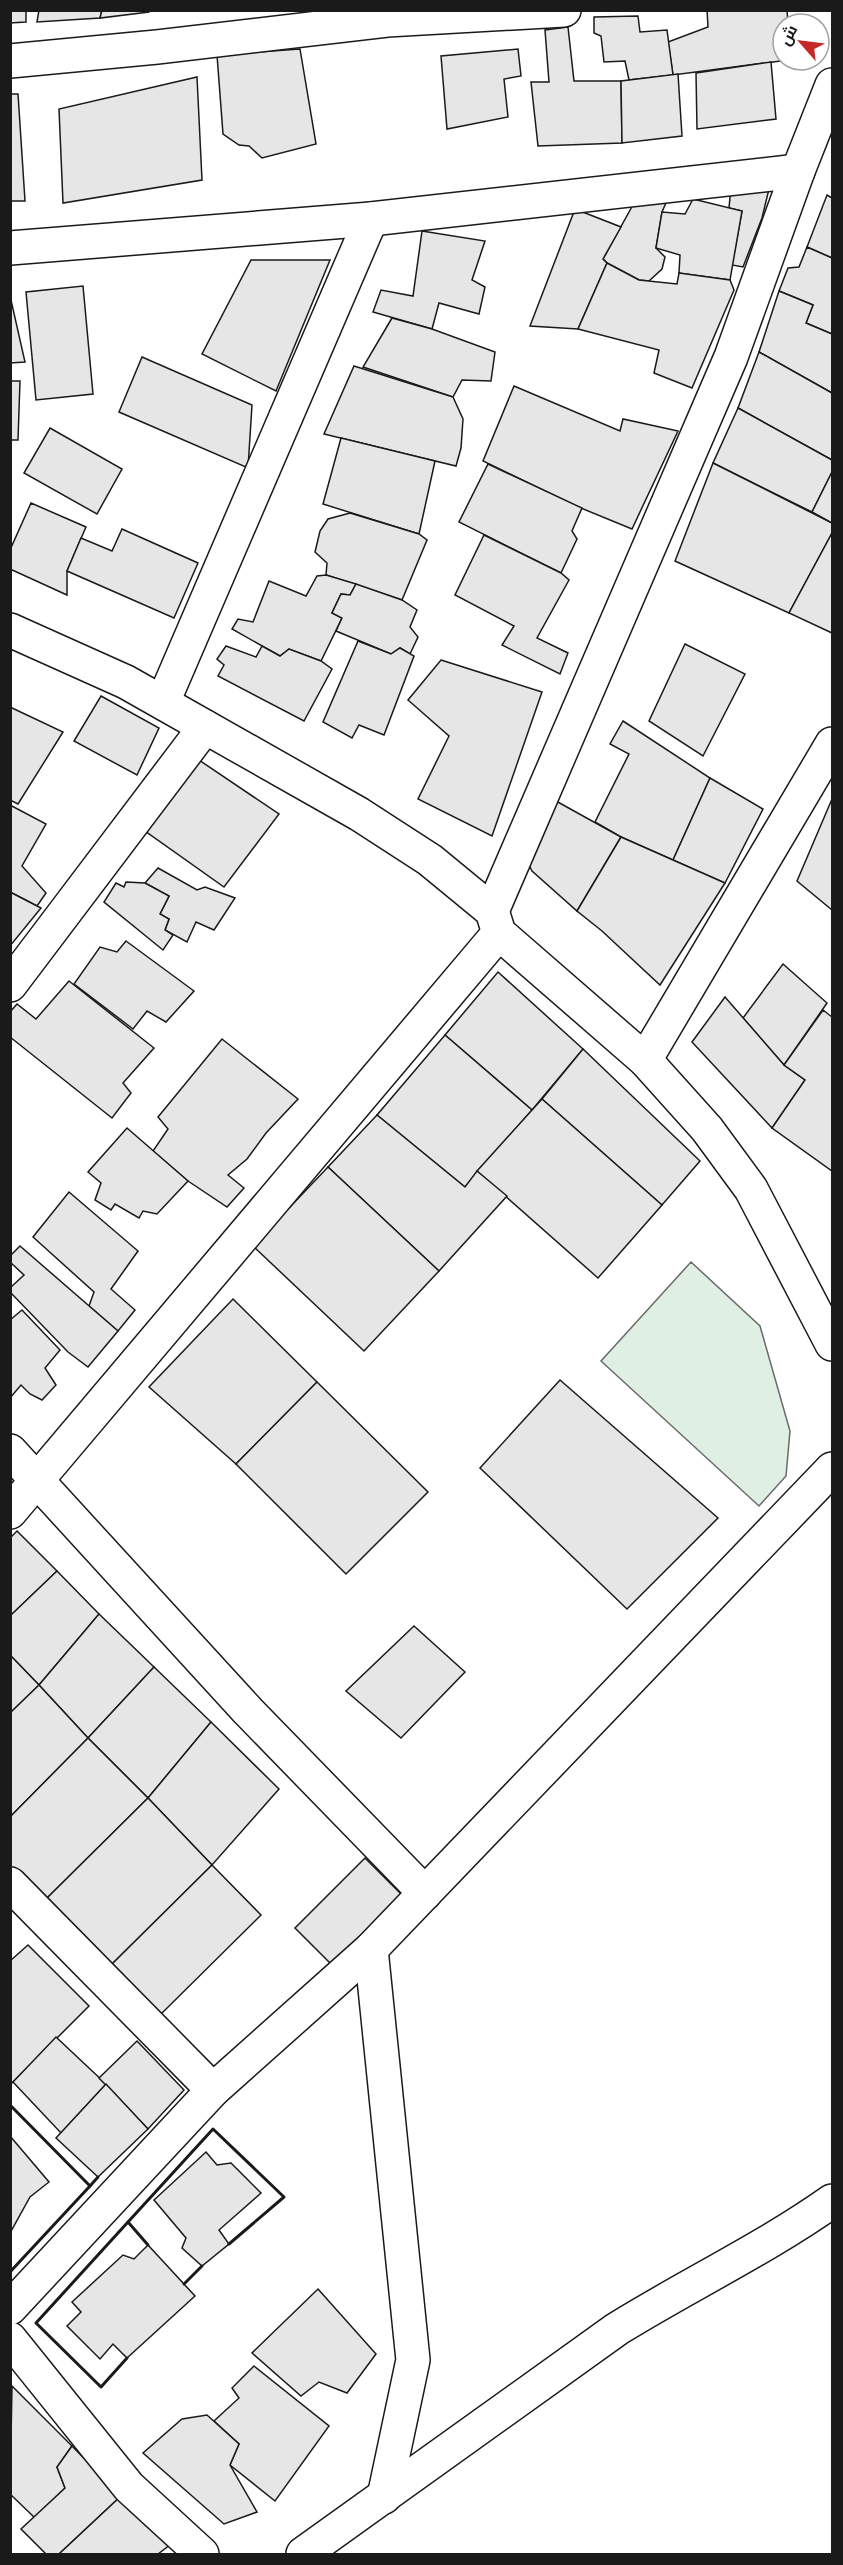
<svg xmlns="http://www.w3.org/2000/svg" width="843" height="2565" font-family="Quicksand,Cairo,sans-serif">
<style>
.green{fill:#e0efe3;stroke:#6a6a6a;stroke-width:1.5}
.building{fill:#e6e6e6;stroke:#1a1a1a;stroke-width:1.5}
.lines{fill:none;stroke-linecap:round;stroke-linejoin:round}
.minor-casing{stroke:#1a1a1a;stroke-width:36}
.minor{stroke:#fff;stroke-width:33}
.wall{stroke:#1a1a1a;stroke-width:3}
</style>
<rect width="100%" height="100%" fill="#fff"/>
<polygon class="green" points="691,1262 760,1326 790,1431 786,1476 759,1506 601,1361"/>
<g class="building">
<polygon points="10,10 26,10 26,22 10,23"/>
<polygon points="39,10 102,10 100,18 37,22"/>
<polygon points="102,10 150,10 149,12 100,18"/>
<polygon points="707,10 787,10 788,24 783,24 783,60 788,60 673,75 668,42 708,27"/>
<polygon points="638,16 640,32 667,30 673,75 629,80 625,61 604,62 601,36 594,33 594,17"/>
<polygon points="568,27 574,81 621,81 622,143 538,146 531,82 549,82 545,30"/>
<polygon points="300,49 316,144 262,158 249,146 239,145 223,134 217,55"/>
<polygon points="518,49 521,76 504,79 508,117 447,129 441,56"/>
<polygon points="771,62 776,119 697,129 696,73"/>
<polygon points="678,74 682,136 622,143 621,81"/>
<polygon points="197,77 202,180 63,203 59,109"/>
<polygon points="10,94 18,94 25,201 10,201"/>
<polygon points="731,187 769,189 762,218 743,267 732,265 742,211 729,208"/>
<polygon points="639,194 669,196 662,212 656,248 665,257 662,269 649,281 639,280 607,263 603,259"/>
<polygon points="827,195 832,198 832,258 807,247"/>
<polygon points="693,199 742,211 730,280 679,273 680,255 656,248 662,212 685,214"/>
<polygon points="575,209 621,227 603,259 607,263 578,329 530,326"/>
<polygon points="422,231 485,241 472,280 485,287 479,314 439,303 432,329 373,312 381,290 413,296"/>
<polygon points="807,247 832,258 832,334 806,323 813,305 779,291 788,268 799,267"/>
<polygon points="251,260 330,260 276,391 202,354"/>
<polygon points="607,263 639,280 677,284 679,273 730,280 734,290 692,388 654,373 659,350 578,329"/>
<polygon points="83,286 93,394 36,400 26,292"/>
<polygon points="779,291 813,305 806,323 832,334 832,393 759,352"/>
<polygon points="10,300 11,300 25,362 10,363"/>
<polygon points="392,318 432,329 495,352 491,381 462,380 453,397 363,367"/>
<polygon points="759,352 832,393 832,460 738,408"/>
<polygon points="142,357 252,405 248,468 119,412"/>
<polygon points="354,366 453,397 463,419 461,448 456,466 324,434"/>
<polygon points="10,381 20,381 18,440 10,440"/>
<polygon points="514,386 620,431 623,419 678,431 632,529 576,506 483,461"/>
<polygon points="738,408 832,460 832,472 812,512 713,463"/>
<polygon points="50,428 122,469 97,514 24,473"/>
<polygon points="341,438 435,461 419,534 323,504"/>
<polygon points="713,463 832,523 832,533 789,613 675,561"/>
<polygon points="488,464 582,508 572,531 577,539 561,573 459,522"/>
<polygon points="832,472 832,523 812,512"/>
<polygon points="31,503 86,527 67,571 67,595 10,569 10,550"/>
<polygon points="350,513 419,534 427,540 402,600 326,575 327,563 315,552 320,531 328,519"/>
<polygon points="122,529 198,563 174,618 67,571 81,538 112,551"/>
<polygon points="832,533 832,633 789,613"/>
<polygon points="484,535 561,573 569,580 537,638 568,653 560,674 502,645 514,626 455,595"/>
<polygon points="326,575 356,584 350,595 341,594 332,613 342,618 321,661 289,649 280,656 232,629 238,619 253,622 269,581 306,596 317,576"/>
<polygon points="356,584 402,600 417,610 410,627 418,637 410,654 400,648 391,654 336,631 342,618 332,613 341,594 350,595"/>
<polygon points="358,641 391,654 400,648 414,656 384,735 359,725 352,738 323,722"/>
<polygon points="685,644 745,674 703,756 649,721"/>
<polygon points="226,646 256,657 262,646 280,656 289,649 321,661 332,669 304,721 218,676 224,665 217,659"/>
<polygon points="441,660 542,692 492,836 418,799 449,736 408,700"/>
<polygon points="101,696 159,728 137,775 74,741"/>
<polygon points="10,707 63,732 18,804 10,800"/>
<polygon points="623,721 710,778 673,860 621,837 595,822 629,754 610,744"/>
<polygon points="193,756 279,814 224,887 138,826"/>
<polygon points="710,778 763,809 725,883 673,860"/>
<polygon points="832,799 832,910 797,881"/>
<polygon points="556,801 621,837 577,911 532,871 527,861"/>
<polygon points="10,805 46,824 22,866 46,893 37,906 10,892"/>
<polygon points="621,837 725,883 660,985 602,931 577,911"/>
<polygon points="158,868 197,890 205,887 235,898 214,930 196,922 187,942 165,930 169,919 160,914 169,896 145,883"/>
<polygon points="126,882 145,883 169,896 160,914 169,919 165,930 173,935 163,950 104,902 116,883 124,887"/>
<polygon points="10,892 41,908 10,946"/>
<polygon points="126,941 194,991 166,1022 147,1011 133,1029 74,984 100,947 117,952"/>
<polygon points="783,964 827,1003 784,1065 743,1018"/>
<polygon points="498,972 583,1049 532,1110 445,1035"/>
<polygon points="69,981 154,1048 123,1083 131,1093 112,1118 10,1037 10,1012 17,1004 36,1019"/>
<polygon points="725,997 784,1065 805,1080 772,1128 692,1042"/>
<polygon points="823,1010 832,1017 832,1171 772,1128 805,1080 784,1065"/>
<polygon points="445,1035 532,1110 465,1187 377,1115"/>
<polygon points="222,1039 298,1099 266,1133 247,1159 228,1175 244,1188 227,1207 188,1181 153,1151 168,1129 158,1117"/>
<polygon points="583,1049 700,1161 662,1205 542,1099"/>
<polygon points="542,1099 662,1205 598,1278 477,1171"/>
<polygon points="377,1115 465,1187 477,1171 507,1196 439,1271 328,1167"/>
<polygon points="127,1128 188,1181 157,1214 143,1211 139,1218 115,1204 111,1210 95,1200 101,1183 88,1172"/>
<polygon points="328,1167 439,1271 364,1351 253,1246"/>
<polygon points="69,1192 138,1251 111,1289 135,1310 118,1331 89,1306 94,1292 33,1237"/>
<polygon points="20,1246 118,1331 88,1367 68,1352 10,1292 10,1288 24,1275 10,1262 10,1256"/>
<polygon points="233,1299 317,1382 236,1464 149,1387"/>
<polygon points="22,1310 60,1350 45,1368 56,1385 42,1400 30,1394 21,1385 10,1398 10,1320"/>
<polygon points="560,1380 718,1518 627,1609 480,1468"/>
<polygon points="317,1382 428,1492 346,1574 236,1464"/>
<polygon points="17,1531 57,1571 10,1616 10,1538"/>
<polygon points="57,1571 99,1614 39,1685 10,1655 10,1616"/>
<polygon points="99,1614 154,1667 88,1738 39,1685"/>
<polygon points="414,1626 465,1672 401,1738 346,1691"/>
<polygon points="10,1655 39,1685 10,1713"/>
<polygon points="154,1667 211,1722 148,1798 88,1738"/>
<polygon points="39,1685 88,1738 10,1817 10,1713"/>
<polygon points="211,1722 279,1789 212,1865 148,1798"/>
<polygon points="88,1738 148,1798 43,1902 10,1868 10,1817"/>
<polygon points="148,1798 212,1865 109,1967 43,1902"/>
<polygon points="365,1858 404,1897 334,1967 295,1928"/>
<polygon points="212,1865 261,1915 158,2017 109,1967"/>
<polygon points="28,1945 89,2006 10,2085 10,1961"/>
<polygon points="56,2037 106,2084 61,2133 13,2082"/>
<polygon points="137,2041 184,2090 148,2129 99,2078"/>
<polygon points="106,2084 148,2129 98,2177 56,2138"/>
<polygon points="10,2136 49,2182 30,2197 10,2233"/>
<polygon points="206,2152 217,2165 231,2163 261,2193 219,2230 229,2244 202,2266 182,2248 186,2238 154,2200"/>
<polygon points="148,2245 195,2296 127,2358 113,2344 100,2359 67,2326 81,2312 72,2302 123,2255 134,2259"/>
<polygon points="318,2289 376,2354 347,2393 319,2382 301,2396 252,2353"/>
<polygon points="254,2366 329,2426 275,2501 230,2465 239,2444 214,2421 239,2398 232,2388"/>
<polygon points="12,2386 72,2446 57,2467 65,2488 35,2518 10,2494"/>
<polygon points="207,2415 239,2444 230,2465 257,2512 224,2524 143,2453 182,2419"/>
<polygon points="72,2446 121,2496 59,2554 46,2554 21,2529 65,2488 57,2467"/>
<polygon points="121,2496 175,2541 158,2554 59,2554"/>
</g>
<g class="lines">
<defs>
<g id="minor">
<polyline points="10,61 157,47 387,20 564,10"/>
<polyline points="10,248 371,219 798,171"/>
<polyline points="10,630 126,682 359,814 430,860 492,911 499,933 645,1060 707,1129 751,1189 832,1344"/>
<polyline points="163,702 371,219"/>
<polyline points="492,911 731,357 798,171 832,85"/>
<polyline points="10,985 205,727"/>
<polyline points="645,1060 832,744"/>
<polyline points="10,1451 248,1711 425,1893"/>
<polyline points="10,1512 499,933"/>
<polyline points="10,1884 213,2090"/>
<polyline points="371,1949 413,2360 384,2497"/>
<polyline points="10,2308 213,2090 371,1949 832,1469"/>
<polyline points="10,2339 129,2487 202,2554"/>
<path d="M303,2554L617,2329C688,2285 764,2249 832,2201"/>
</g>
</defs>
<use href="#minor" class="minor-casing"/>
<use href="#minor" class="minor"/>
<g class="wall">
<polyline points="10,2105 90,2186 98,2177"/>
<polyline points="128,2222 213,2129 284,2197 229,2244"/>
<polyline points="10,2272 90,2186"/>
<polyline points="184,2284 202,2266"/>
<polyline points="127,2358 101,2387 36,2323 128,2222 148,2245"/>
</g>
</g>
<rect width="843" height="2565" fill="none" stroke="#1a1a1a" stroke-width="24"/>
<g transform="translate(801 42) rotate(298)"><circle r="28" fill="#ffffff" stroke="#a3a3a3" stroke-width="1.5"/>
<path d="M0-4.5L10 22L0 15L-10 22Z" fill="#c62828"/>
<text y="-9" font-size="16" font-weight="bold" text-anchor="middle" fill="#1a1a1a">ش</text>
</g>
</svg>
